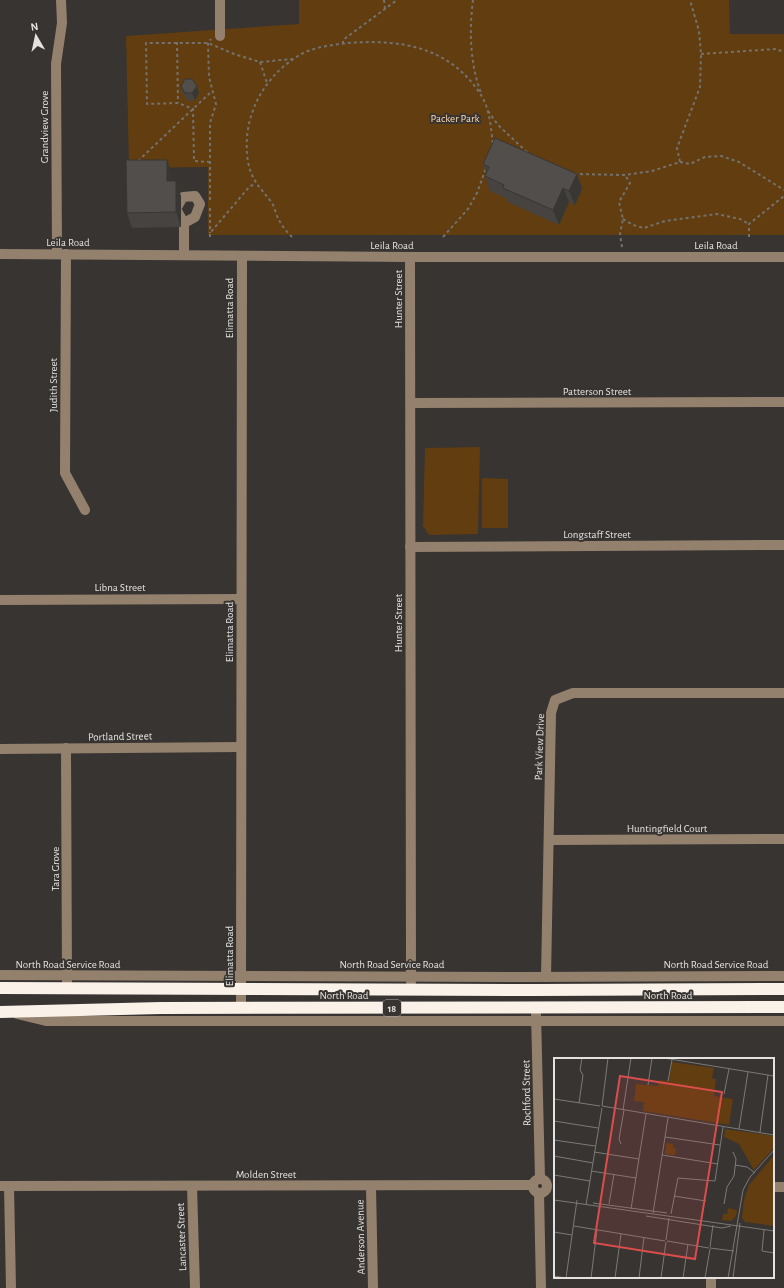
<svg xmlns="http://www.w3.org/2000/svg" width="784" height="1288" font-family="'Alegreya Sans',sans-serif">
<style>
.green{fill:#613d0f}
.lines{fill:none;stroke-linecap:round;stroke-linejoin:round}
.path{stroke:#74726f;stroke-width:2;stroke-dasharray:3 3;stroke-linecap:butt}
.minor{stroke:#93816e;stroke-width:10}
.highway{stroke:#faf1e8;stroke-width:12}
.wall{fill:#464340}
.shaded-wall{fill:#393734}
.building{fill:#514e4b;stroke:#393734}
.labels{text-anchor:middle;stroke-width:4;stroke-linejoin:round;paint-order:stroke}
.shield{fill:#373431;stroke:#afaeac;stroke-width:1}
.shield-label{font-size:10px;font-weight:bold;fill:#e3e2e0}
.park-label{font-size:11px;fill:#fcd7b1;stroke:#373431}
.street-label{font-size:11px;fill:#e3e2e0;stroke:#373431}
.inset-road{fill:none;stroke:#7c7a77;stroke-width:1}
.view{fill:#d94d4d;fill-opacity:0.15;stroke:#d94d4d;stroke-width:2}
.inset-edge{fill:none;stroke:#e3e2e0;stroke-width:2}
</style>
<rect width="100%" height="100%" fill="#373431"/>
<g class="green">
<polygon points="299,0 729,0 730,34 784,34 784,235 208,235 208,167 129,168 126,36 299,24"/>
<polygon points="480,447 478,534 429,535 423,526 425,448"/>
<polygon points="482,478 508,479 508,528 482,528"/>
</g>
<g class="lines">
<g class="path">
<polyline points="384,0 385,9"/>
<path d="M473,0C469,30 470,64 481,93"/>
<polyline points="177,42 178,103"/>
<polyline points="343,44 343,40 397,0"/>
<polyline points="701,54 776,49 784,52"/>
<polyline points="260,62 267,83"/>
<polyline points="488,111 498,125 529,154"/>
<polyline points="138,161 212,91"/>
<polyline points="210,162 194,161 193,109 178,103 147,104 146,43 208,43 234,54 260,62 293,59"/>
<polyline points="680,162 690,164 705,157 721,156 739,162 784,190"/>
<polyline points="574,174 625,175 652,171 680,162 677,148 700,87 701,54 699,31 690,0"/>
<polyline points="210,200 210,123 216,104 209,77 208,43 211,39"/>
<polyline points="210,208 210,233"/>
<polyline points="623,219 633,225 644,228 665,221 717,214 740,219 749,224"/>
<polyline points="210,237 210,233 250,186 256,184"/>
<path d="M292,237C287,232 282,226 279,220C276,215 275,208 272,203C261,188 252,182 248,162C241,119 262,78 298,56C312,47 332,45 348,43C402,39 450,47 481,95C490,109 491,129 493,145"/>
<polyline points="443,237 468,209 477,193 486,168"/>
<polyline points="749,237 749,224 784,196"/>
<polyline points="622,247 620,234 623,219 619,202 630,183 625,175"/>
</g>
<g class="minor">
<polyline points="220,0 220,36"/>
<polyline points="184,223 176,209 183,197 195,196 200,204 195,217 184,223 184,254"/>
<polyline points="0,254 410,257 784,257"/>
<polyline points="57,254 56,64 62,23 61,0"/>
<polyline points="66,254 65,473 85,510"/>
<polyline points="410,257 411,982"/>
<polyline points="411,403 784,402"/>
<polyline points="410,547 784,545"/>
<polyline points="0,600 241,599"/>
<polyline points="66,748 67,982"/>
<polyline points="0,749 241,747"/>
<polyline points="550,840 784,839"/>
<polyline points="0,975 521,977 784,976"/>
<polyline points="546,977 551,713 555,700 573,693 784,693"/>
<polyline points="241,1008 242,256"/>
<polyline points="17,1014 46,1021 784,1021"/>
<polyline points="536,1014 540,1178"/>
<circle cx="540" cy="1186" r="7"/>
<polyline points="0,1186 532,1185"/>
<polyline points="9,1186 11,1288"/>
<polyline points="192,1186 195,1288"/>
<polyline points="371,1187 373,1288"/>
<polyline points="773,1187 784,1187"/>
<polyline points="539,1193 541,1288"/>
<polyline points="711,1277 711,1288"/>
</g>
<g class="highway">
<polyline points="0,988 535,990 784,989"/>
<polyline points="0,1012 161,1008 784,1007"/>
</g>
</g>
<g class="wall">
<polygon points="181,86 199,93 195,100 188,101 183,94"/>
<polygon points="167,160 172,174 172,181 181,196 181,227 132,228 127,213"/>
<polygon points="483,164 577,174 582,189 575,205 569,202 559,225 508,202 506,198 490,191 485,176 486,173"/>
</g>
<g class="shaded-wall">
<polygon points="197,86 199,93 195,100 192,93"/>
<polygon points="167,160 172,174 173,196 167,181"/>
<polygon points="577,174 582,189 575,205 569,191"/>
<polygon points="176,181 181,196 181,227 176,212"/>
<polygon points="563,188 569,202 559,225 553,210"/>
</g>
<g class="building">
<polygon points="185,79 192,79 197,86 192,93 185,93 181,86"/>
<polygon points="495,138 577,174 569,191 563,188 553,210 503,188 504,185 485,176 489,167 483,164"/>
<polygon points="126,160 167,160 167,181 176,181 176,212 127,213"/>
</g>
<g class="labels">
<rect class="shield" x="383" y="1000" width="18" height="16" rx="3"/>
<g class="shield-label">
<text x="392" y="1012">18</text>
</g>
<g class="park-label">
<text x="455" y="122">Packer Park</text>
</g>
<g class="street-label">
<text transform="translate(44 127) rotate(-90)" y="4">Grandview Grove</text>
<text x="68" y="246">Leila Road</text>
<text x="392" y="249">Leila Road</text>
<text x="716" y="249">Leila Road</text>
<text transform="translate(398 299) rotate(-90)" y="4">Hunter Street</text>
<text transform="translate(229 308) rotate(-90)" y="4">Elimatta Road</text>
<text transform="translate(53 385) rotate(-90)" y="4">Judith Street</text>
<text x="597" y="395">Patterson Street</text>
<text x="597" y="538">Longstaff Street</text>
<text x="120" y="591">Libna Street</text>
<text transform="translate(398 623) rotate(-90)" y="4">Hunter Street</text>
<text transform="translate(229 632) rotate(-90)" y="4">Elimatta Road</text>
<text transform="translate(120 736) rotate(-1)" y="4">Portland Street</text>
<text transform="translate(539 747) rotate(-88)" y="4">Park View Drive</text>
<text x="667" y="832">Huntingfield Court</text>
<text transform="translate(55 869) rotate(-90)" y="4">Tara Grove</text>
<text transform="translate(229 956) rotate(-90)" y="4">Elimatta Road</text>
<text x="68" y="968">North Road Service Road</text>
<text x="392" y="968">North Road Service Road</text>
<text x="716" y="968">North Road Service Road</text>
<text x="344" y="999">North Road</text>
<text x="668" y="999">North Road</text>
<text transform="translate(526 1093) rotate(-91)" y="4">Rochford Street</text>
<text x="266" y="1178">Molden Street</text>
<text transform="translate(181 1237) rotate(-92)" y="4">Lancaster Street</text>
<text transform="translate(360 1237) rotate(-91)" y="4">Anderson Avenue</text>
</g>
</g>
<g transform="translate(554 1058)">
<rect width="220" height="220" fill="#373431"/>
<path d="M118,4L160,10L158,20L162,21L160,38L179,41L175,67L89,53L90,44L80,43L82,26L104,28L105,22L115,23ZM171,71L220,78V90L200,112L185,86L170,79ZM112,85L119,86V90L122,91L121,97L111,96ZM220,97V168L191,164L188,160L190,142L195,127ZM174,150L183,152L182,158L177,163L168,162L169,156H173Z" fill="#613d0f"/>
<path class="inset-road" d="M110,0L220,18M114,23L118,2M94,27L98,0M170,36L175,11M0,41L46,48M25,45L29,17L26,12L28,0M48,48L220,77M48,48L54,0M69,52L77,0M0,63L44,70M185,71L194,14M206,74L214,17M111,79L166,87M0,82L41,88M67,86L65,81L70,52M40,94L85,101M108,97L164,106M0,98L39,105M181,107L193,109L201,115M37,113L82,120M0,117L36,123M120,138L152,143M0,142L220,173M39,145L113,155M55,146L60,116M170,146L173,129L180,118L182,101L179,94M32,147L48,50M77,151L92,56M99,155L114,60M117,156L124,120L161,123L169,69M92,158L168,170L177,168M20,168L111,183M210,172L208,193L220,195M0,174L18,177M112,182L115,160M113,183L155,190M156,189L159,167M156,190L180,193M0,218L12,220M12,220L23,142M37,220L43,172M61,220L67,176M85,220L90,179M107,220L112,184M129,220L134,186M151,220L156,191M174,220L189,132L196,119L220,92M179,220L186,165"/>
<path class="view" d="M66,18L168,34L141,201L40,185Z"/>
<rect width="220" height="220" class="inset-edge"/>
</g>
<g transform="translate(36 36) rotate(351)" stroke="#373431" stroke-width="3" paint-order="stroke">
<path d="M0-3L7 15L0 10L-7 15Z" fill="#e3e2e0"/>
<text y="-6" font-size="11" font-weight="bold" text-anchor="middle" fill="#e3e2e0">N</text>
</g>
</svg>
